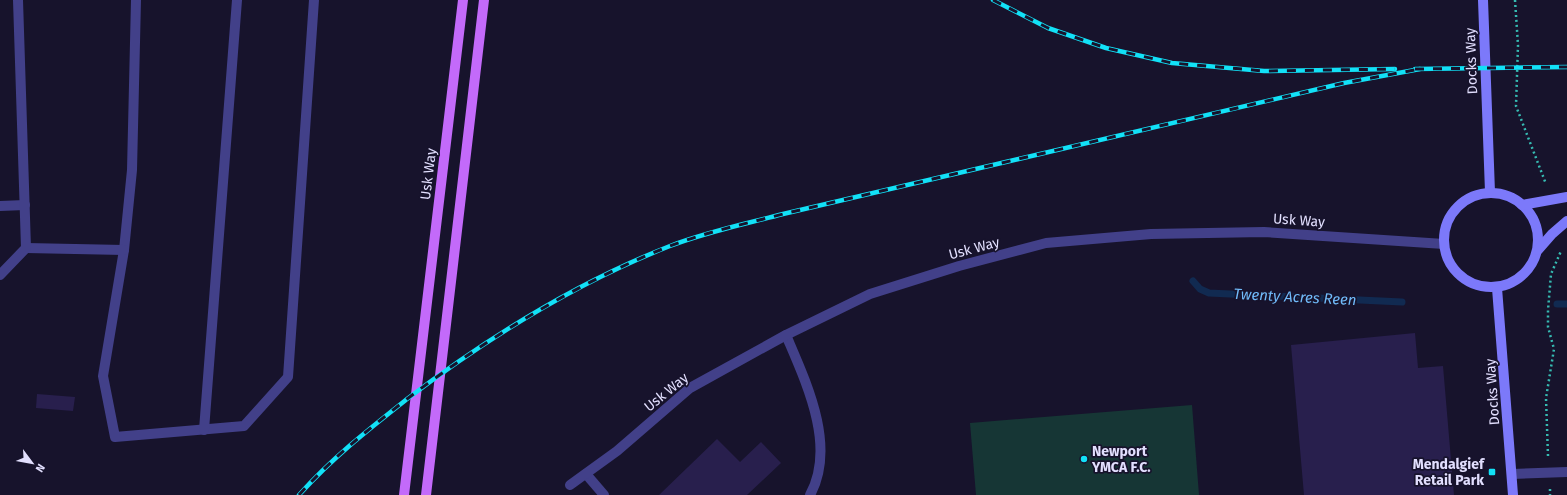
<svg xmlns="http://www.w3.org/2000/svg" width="1567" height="495" font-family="'Fira Sans',sans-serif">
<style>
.green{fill:#163635}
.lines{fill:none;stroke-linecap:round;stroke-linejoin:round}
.stream{stroke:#112a51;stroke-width:7}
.building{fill:#281f4d}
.path{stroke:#36bbb2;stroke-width:2.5;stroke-dasharray:2 3;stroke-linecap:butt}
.lane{stroke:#424089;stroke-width:10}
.street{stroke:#424089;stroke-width:10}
.secondary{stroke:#7c79fa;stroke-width:10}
.primary{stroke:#c36afa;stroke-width:10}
.rail-casing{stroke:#12e1f7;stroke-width:4.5}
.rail{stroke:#17132c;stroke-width:3;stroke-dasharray:9;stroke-linecap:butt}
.poi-dot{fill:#12e1f7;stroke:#17132c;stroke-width:1.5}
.labels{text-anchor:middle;stroke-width:3.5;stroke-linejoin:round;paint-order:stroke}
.street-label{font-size:14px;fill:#e2dffe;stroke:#17132c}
.poi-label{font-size:14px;font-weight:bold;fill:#e2dffe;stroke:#17132c;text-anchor:start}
.water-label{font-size:15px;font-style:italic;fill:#71bbfa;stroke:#17132c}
</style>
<rect width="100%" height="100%" fill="#17132c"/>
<polygon class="green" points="1192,405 1199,495 976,495 970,423"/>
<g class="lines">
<g class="stream">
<polyline points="1193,281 1200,289 1209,293 1402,302"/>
<polyline points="1557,304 1567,304"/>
</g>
</g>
<g class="building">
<polygon points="1415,333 1418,368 1443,366 1454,495 1304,495 1291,345"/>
<polygon points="37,394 75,397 73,411 36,408"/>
<polygon points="717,439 740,462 761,442 781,463 747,495 659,495"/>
</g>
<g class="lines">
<g class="path">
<polyline points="1515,0 1518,45 1516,106 1546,184"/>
<polyline points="1548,456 1546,398 1554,349 1548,327 1548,310 1551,274 1561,251"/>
<polyline points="1550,489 1550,495"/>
</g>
<g class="lane">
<polyline points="136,0 132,170 124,250 103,376 115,437 244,426 288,377 314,0"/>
<polyline points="0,206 25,205"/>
<polyline points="26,248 124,250"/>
<polyline points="0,275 26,248 18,0"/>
<path d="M786,335C806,382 837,446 810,495"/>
<polyline points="204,430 237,0"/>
<polyline points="586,474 604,495"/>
<polyline points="1512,474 1567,472"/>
</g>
<polyline class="street" points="570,485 617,451 690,388 786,335 870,294 959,266 1046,243 1151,234 1264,232 1444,244"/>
<g class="secondary">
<polyline points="1483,0 1490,192"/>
<circle cx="1491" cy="240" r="47"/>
<polyline points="1522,205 1567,197"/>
<polyline points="1538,250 1552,234 1567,221"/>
<polyline points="1497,288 1513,495"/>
</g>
<g class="primary">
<polyline points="404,495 463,0"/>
<polyline points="426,495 484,0"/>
</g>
<defs>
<g id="rail">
<polyline points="993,0 1048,28 1106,48 1172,63 1264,71 1395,69"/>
<polyline points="1415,69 1567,67"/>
<path d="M299,495C332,458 369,429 407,399C486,339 578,282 670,246C706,232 745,224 783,214L1344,83L1420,69"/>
</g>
</defs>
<use href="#rail" class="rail-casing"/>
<use href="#rail" class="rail"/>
</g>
<g class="poi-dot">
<circle cx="1084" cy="459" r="4"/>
<rect x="1488" y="468" width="8" height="8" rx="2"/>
</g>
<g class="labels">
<g class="street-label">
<text transform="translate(1471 61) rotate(-92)" y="5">Docks Way</text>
<text transform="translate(428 174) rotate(-83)" y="5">Usk Way</text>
<text transform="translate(1299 220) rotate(4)" y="5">Usk Way</text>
<text transform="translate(974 248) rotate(-15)" y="5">Usk Way</text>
<text transform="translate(666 392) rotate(-39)" y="5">Usk Way</text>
<text transform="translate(1492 392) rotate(-94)" y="5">Docks Way</text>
</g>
<g class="poi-label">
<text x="1092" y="456">Newport<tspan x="1092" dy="16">YMCA F.C.</tspan></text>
<text x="1484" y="469" text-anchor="end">Mendalgief<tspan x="1484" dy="16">Retail Park</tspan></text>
</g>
<g class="water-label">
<text transform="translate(1295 297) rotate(3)" y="5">Twenty Acres Reen</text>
</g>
</g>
<g transform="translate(32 463) rotate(122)" stroke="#17132c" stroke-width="3" paint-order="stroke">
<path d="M0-3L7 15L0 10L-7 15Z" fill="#e2dffe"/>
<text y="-6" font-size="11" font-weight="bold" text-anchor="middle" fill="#e2dffe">N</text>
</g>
</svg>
